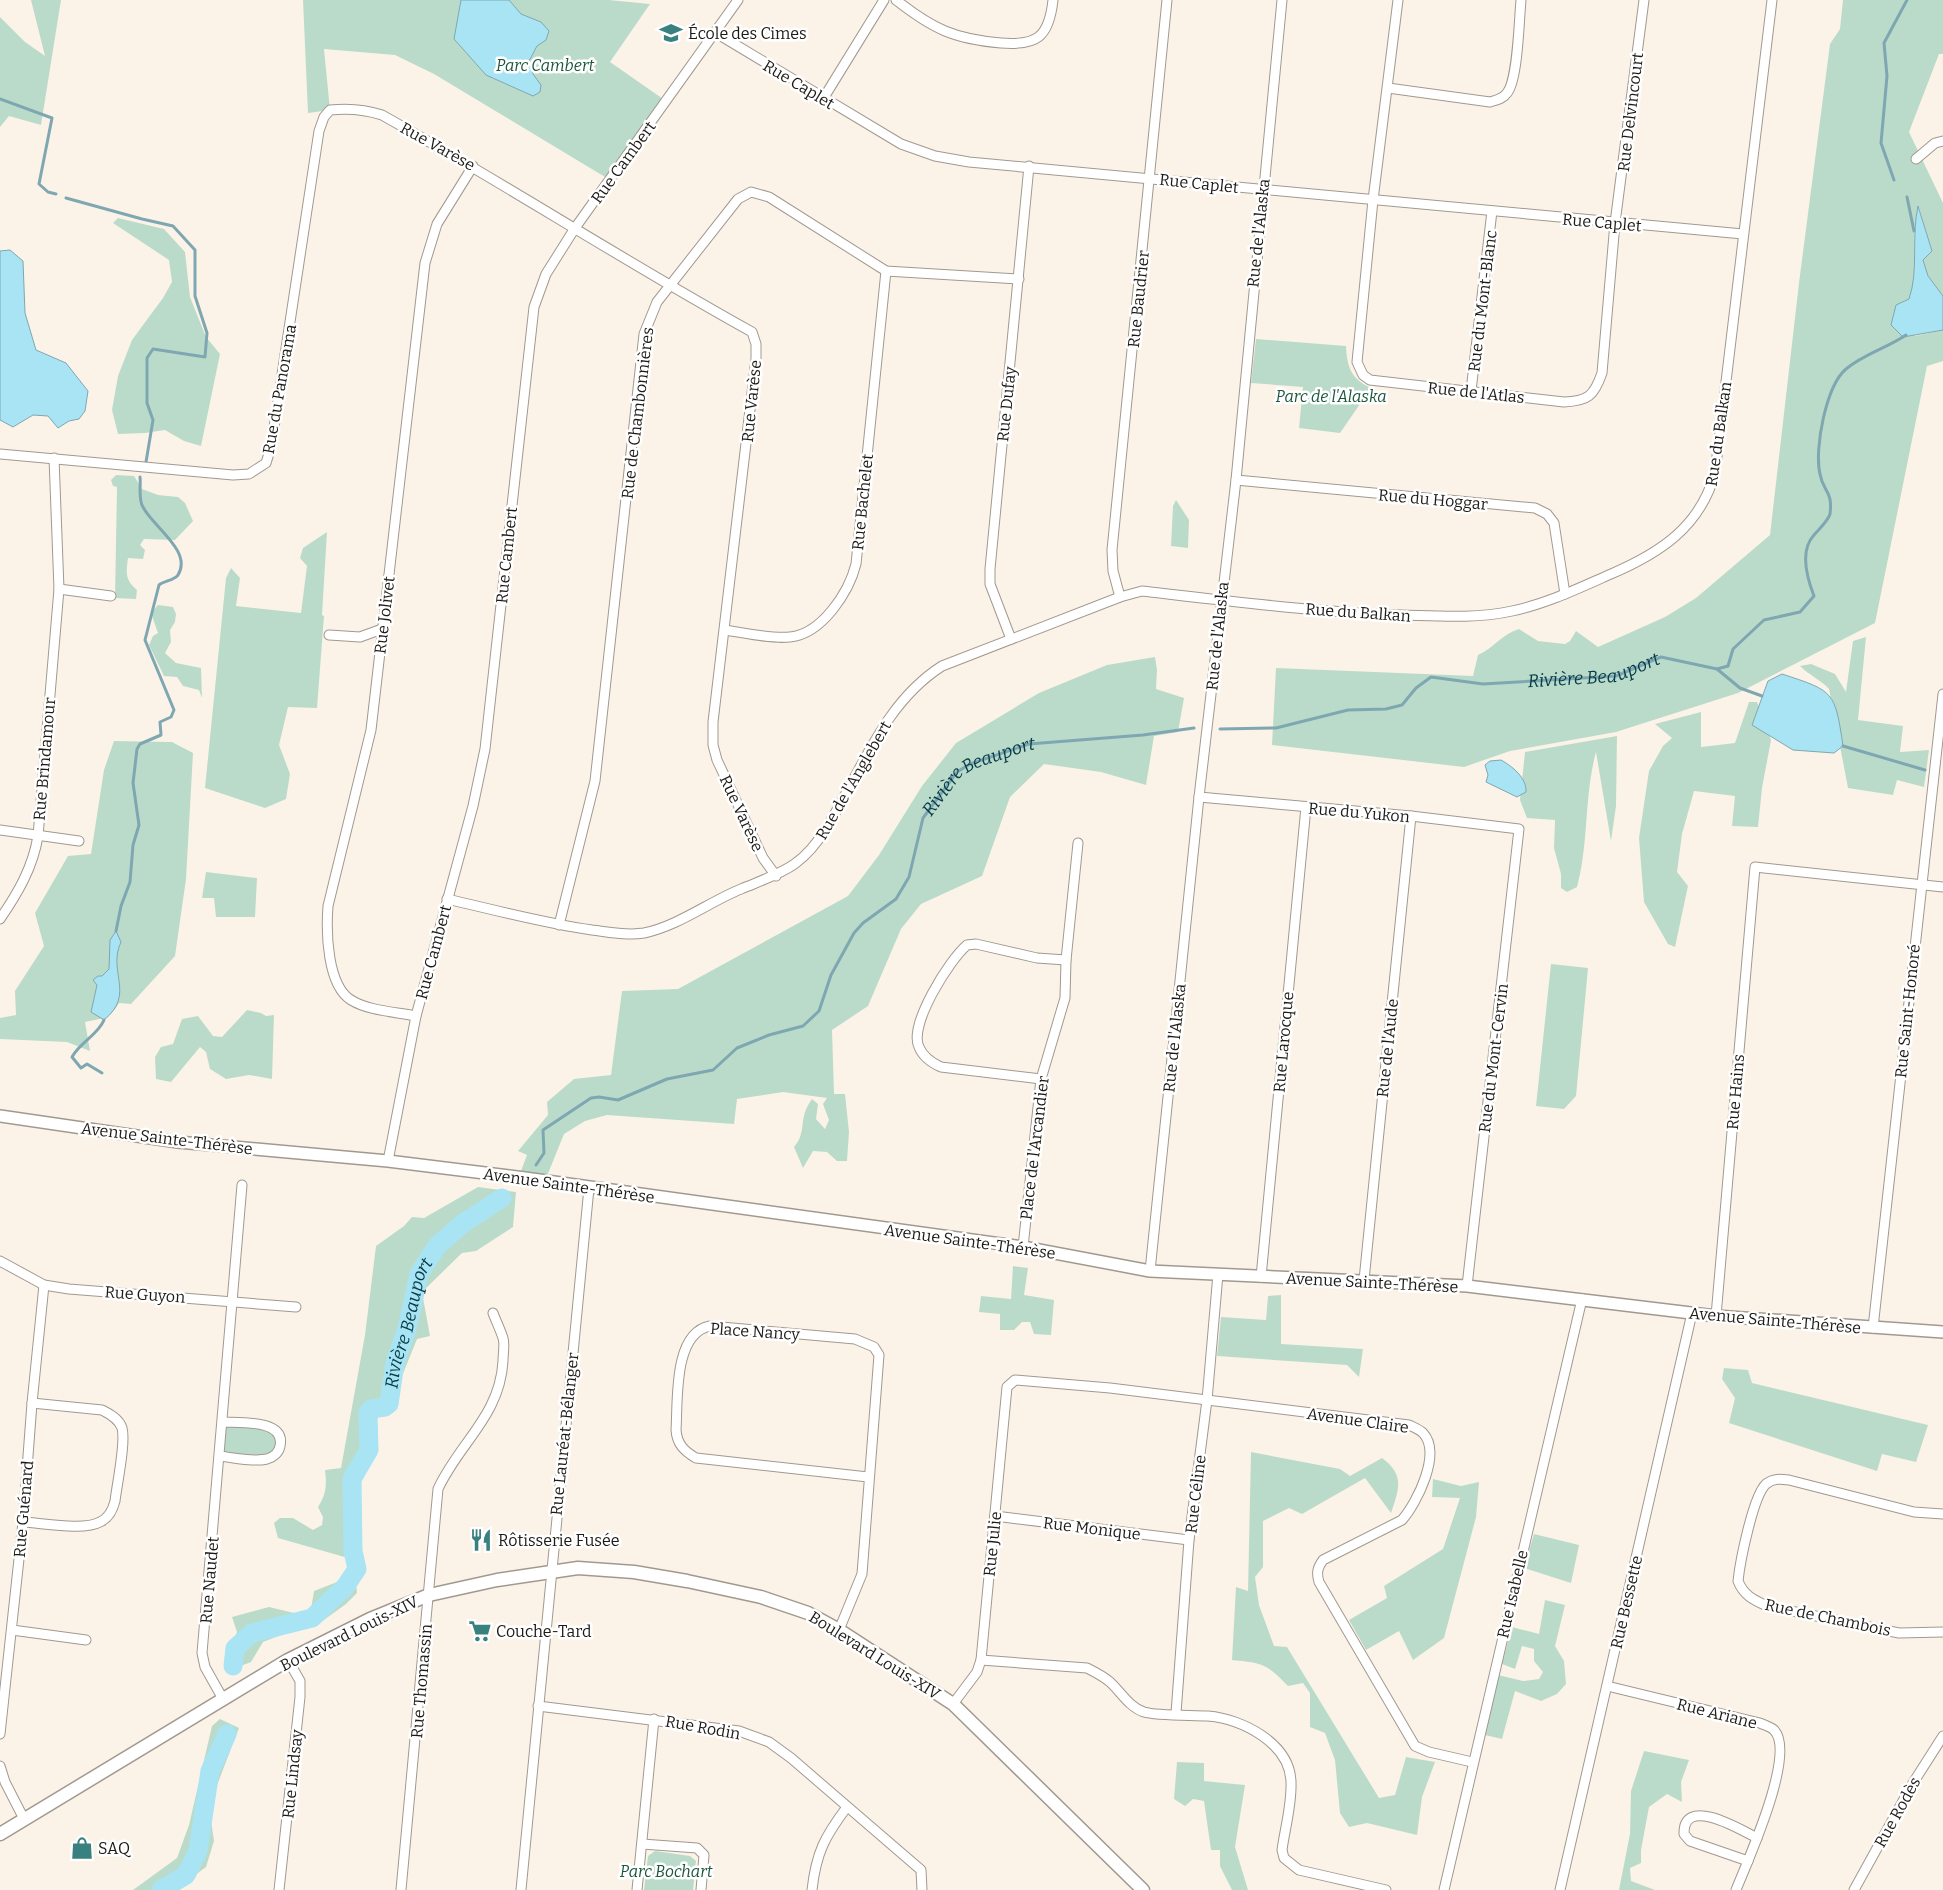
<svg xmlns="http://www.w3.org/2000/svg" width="1943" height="1890" font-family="Bitter,serif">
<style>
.green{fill:#bbdbca}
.water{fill:#a9e4f4;stroke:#7fa7b1}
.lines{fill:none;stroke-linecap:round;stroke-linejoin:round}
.stream{stroke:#7fa7b1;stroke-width:3}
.river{stroke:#a9e4f4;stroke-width:19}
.minor-casing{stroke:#a1998f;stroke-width:11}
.tertiary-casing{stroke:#a1998f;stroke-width:14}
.secondary-casing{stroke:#a1998f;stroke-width:15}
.minor{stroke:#fff;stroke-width:9}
.tertiary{stroke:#fff;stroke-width:11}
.secondary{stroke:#fff;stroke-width:12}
.labels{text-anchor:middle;stroke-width:5;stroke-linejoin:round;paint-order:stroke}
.poi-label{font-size:16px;fill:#1d1a16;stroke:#fff;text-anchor:start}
.park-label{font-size:16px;font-style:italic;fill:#1b563d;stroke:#fff}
.street-label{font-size:16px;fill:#1d1a16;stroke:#fff}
.water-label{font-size:18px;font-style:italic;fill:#043b47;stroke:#fff}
</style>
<rect width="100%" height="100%" fill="#fcf3e8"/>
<g class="green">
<polygon points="31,0 61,0 41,125 9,116 0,127 0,17 25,42 45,56"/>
<polygon points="303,0 609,0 650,4 610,62 666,101 610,180 434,74 395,55 324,49 330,110 308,113"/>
<path d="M1843,0H1943V54H1939L1909,132L1943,203V296L1928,276L1923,260L1932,251L1919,208L1914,228L1915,283L1909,299L1915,336L1943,330V361L1927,366L1875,623L1738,693L1616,732L1510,751L1464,767L1272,745L1276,668L1473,676L1478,655C1494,648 1502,634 1519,629L1538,641L1565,644L1570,641L1576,631L1598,647L1665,617L1696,598L1770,535L1799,283L1830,44L1840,29Z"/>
<polygon points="118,218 164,229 185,252 190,297 206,337 220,354 201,446 184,441 165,430 145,433 118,434 112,410 118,376 132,340 163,298 172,282 169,260 113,223"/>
<path d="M1256,339L1346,346C1347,367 1351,379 1371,388L1340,433L1299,428L1303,387L1251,383Z"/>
<path d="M116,475L134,476L142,489L158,495L178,497L185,503L193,521L175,540L144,539L140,545L145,550L143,559L128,558C126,573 125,580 137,590L136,599L115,598L117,487L113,486L111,480Z"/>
<polygon points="1176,500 1189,520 1188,548 1171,546 1173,506"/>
<polygon points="327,532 322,615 324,616 317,708 288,707 279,745 290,774 286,799 265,808 205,788 226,578 231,568 240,578 236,606 301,613 307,566 300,558 303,548"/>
<polygon points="158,605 173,607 176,614 175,622 170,630 171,642 165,653 176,663 201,668 202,698 199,690 183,686 177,677 164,676 149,645 153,636 158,633 151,613"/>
<path d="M1866,637L1858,720L1903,726L1900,752L1929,750L1924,787L1897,780L1893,795L1848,788L1829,689C1821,680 1809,675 1800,666L1811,664L1835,674L1846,692L1853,641Z"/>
<path d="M1155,657L1157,670L1156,689L1184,698L1178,732L1154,736L1146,785L1101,772L1044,764L1010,797L982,876L921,904L901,929L868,1006L832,1030L834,1094H845L849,1132L847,1161H837L827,1152L813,1151L803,1168L794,1147C808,1131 797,1119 812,1099L818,1104L816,1119L825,1129L829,1120L823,1104L827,1098L783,1092L737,1099L734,1124L607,1115L585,1121L564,1134L547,1176L521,1171L527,1155L518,1151L548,1115L547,1102L574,1079L611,1075L622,991L678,989L848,896L879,855L922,786L956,743L1039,693L1107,665Z"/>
<polygon points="1749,702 1757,702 1771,740 1762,788 1758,827 1732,826 1735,796 1694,791 1682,834 1677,872 1688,886 1675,947 1668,944 1644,902 1639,838 1649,771 1663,746 1672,738 1655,724 1701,712 1701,747 1735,743"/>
<path d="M1617,736L1616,806L1611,841L1596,752C1584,796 1589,843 1577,887L1567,892L1561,888V874L1554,848L1555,820L1527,818L1520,800L1525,752Z"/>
<path d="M114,741L172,742L193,753L186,879L175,956L131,1004L119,1003C109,1020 102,1018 85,1022L90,1051L67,1042L0,1039V1018L16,1015L15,991L44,946L35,913L68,856L91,854L104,770Z"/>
<polygon points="206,872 257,878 255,917 216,917 214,898 202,898"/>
<polygon points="1551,964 1588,968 1576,1096 1564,1109 1536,1106"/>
<polygon points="247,1010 261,1013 266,1016 274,1015 272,1079 249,1075 226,1079 210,1069 206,1052 200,1047 171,1082 156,1079 155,1057 161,1047 173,1044 182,1019 198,1016 213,1036 222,1037"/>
<path d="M478,1187L516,1192L513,1227L476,1251L462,1253L422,1292L430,1336L417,1339L391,1403L371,1422L375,1452L359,1487L353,1551L348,1558L278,1538L274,1523L280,1518H293L313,1530L322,1525L323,1517L318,1507C326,1495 327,1485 325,1470L341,1468L365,1335L376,1246L404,1226L412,1217L424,1218Z"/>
<polygon points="1013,1266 1028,1268 1024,1295 1054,1300 1051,1335 1034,1334 1030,1322 1022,1322 1014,1330 1000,1330 1000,1314 979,1312 981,1296 1011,1299"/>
<polygon points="1281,1295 1281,1344 1363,1349 1359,1377 1347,1365 1217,1356 1221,1317 1266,1320 1268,1296"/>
<polygon points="1724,1368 1748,1370 1752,1383 1928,1425 1916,1462 1882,1454 1877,1471 1729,1423 1735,1398 1722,1379"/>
<polygon points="223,1422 272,1427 281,1445 268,1459 220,1456"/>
<path d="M1251,1452L1340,1469L1350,1476L1382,1458C1405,1475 1399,1489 1391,1513L1365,1478L1302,1514L1289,1508L1263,1521V1567L1255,1577L1259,1605L1274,1646L1287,1647L1379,1798L1395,1795L1406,1757L1435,1762L1422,1797L1417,1835L1367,1823L1349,1827L1340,1813L1335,1760L1325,1733L1310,1727V1693L1303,1683L1288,1686C1267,1664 1263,1663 1232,1660L1236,1587L1248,1591Z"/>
<polygon points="1433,1479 1461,1486 1479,1482 1476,1517 1444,1638 1413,1660 1399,1631 1366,1650 1349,1620 1387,1598 1384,1586 1443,1549 1460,1498 1432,1497"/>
<polygon points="1534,1534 1579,1545 1571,1583 1524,1568"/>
<polygon points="355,1575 357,1593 346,1604 314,1627 311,1609 314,1591"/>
<polygon points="1545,1600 1565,1605 1555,1646 1564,1661 1566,1684 1557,1694 1541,1701 1515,1691 1502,1739 1485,1735 1498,1675 1523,1681 1539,1679 1543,1672 1534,1661 1534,1649 1522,1646 1515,1669 1502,1664 1512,1627 1539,1634"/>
<polygon points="269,1607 294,1613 299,1628 263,1642 251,1662 228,1671 226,1657 237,1632 232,1617"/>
<polygon points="220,1719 239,1728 209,1806 214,1841 206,1867 175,1890 133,1890 177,1858 189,1825 212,1726"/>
<polygon points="1644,1751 1689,1760 1681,1782 1682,1802 1667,1794 1649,1807 1641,1850 1641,1863 1630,1868 1631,1881 1655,1890 1619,1890 1630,1834 1631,1791"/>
<polygon points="1177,1762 1204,1763 1204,1781 1245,1785 1235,1847 1248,1890 1232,1890 1220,1866 1220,1850 1211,1850 1204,1801 1193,1799 1185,1806 1174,1799"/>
<polygon points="655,1851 690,1856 696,1861 693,1890 644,1890 648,1856"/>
</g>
<g class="water">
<polygon points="461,0 509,0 521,14 541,22 549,31 546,40 537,46 529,61 533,74 541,85 540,92 533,96 486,75 454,39"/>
<path d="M1918,206L1932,251L1923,260L1928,276L1943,296V330L1903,337L1891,325L1896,305L1909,299C1919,270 1911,238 1918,206Z"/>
<polygon points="10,250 23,261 25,313 36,350 66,363 88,391 85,411 79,419 69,421 58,428 48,416 33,415 13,427 0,420 0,251"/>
<path d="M1782,674C1834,691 1835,691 1843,746L1834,753L1793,750L1752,725L1768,681Z"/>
<path d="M1501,760C1512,766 1527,778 1526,792L1517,797L1486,782L1488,775L1485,765L1490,761Z"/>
<path d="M116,931L121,942C107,972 136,994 104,1020L91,1012L97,985L93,980L98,976H102L109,969L110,940Z"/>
</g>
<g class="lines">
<g class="stream">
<polyline points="0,99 52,118 39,184 48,192 56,194"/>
<polyline points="1894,180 1881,143 1887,76 1884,43 1907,0"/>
<polyline points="1907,197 1914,231"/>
<polyline points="66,198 142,219 173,226 195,250 195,296 207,333 205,357 153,349 147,358 147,403 153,420 146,462"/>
<polyline points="1717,669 1740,688 1762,696"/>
<path id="s1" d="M1220,729L1276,728L1348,710L1386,709L1402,705L1416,688L1431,677L1483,684L1616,676L1661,657L1717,669L1728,666L1733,649L1764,620L1800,612L1814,596C1807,578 1799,551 1814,535C1819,529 1828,521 1830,514C1833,490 1823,492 1820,474C1814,449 1826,386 1846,369C1864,354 1887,348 1906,335"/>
<polyline points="1843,746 1925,770"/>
<path d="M116,931L121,906L130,882L133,845L139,825L133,783L137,749L140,744L161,735L160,722L171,717L174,710L145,640L159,585C164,581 175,580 178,575C193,551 152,526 143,507C138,500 141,485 140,477"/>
<path d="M102,1073L87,1064L81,1068L72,1057C80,1042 98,1035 104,1020"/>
<path id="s2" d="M536,1165L544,1153L543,1130L591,1098L599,1097L618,1100L667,1079L713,1070L737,1048L769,1035L803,1026L819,1011L831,975L854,933L863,923L896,899L909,877L923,818L957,772L970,764L1029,744L1143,735L1194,728"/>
</g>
<g class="river">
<path id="s3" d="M233,1666L235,1648L252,1633L312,1618L345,1587L357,1569L353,1551L352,1479L369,1450L368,1413L371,1409L385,1407L389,1404L395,1363L407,1329L419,1274L437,1246L462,1224L502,1198"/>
<polyline points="161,1890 186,1875 198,1851 210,1771 227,1734"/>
</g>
<defs>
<g id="minor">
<path d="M896,0C933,29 954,39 1001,43C1037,46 1049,37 1053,0"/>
<path d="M1398,0L1373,200L1357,362L1363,375L1370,380L1564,402C1588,401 1594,396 1602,373L1615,223L1644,0"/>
<polyline points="716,33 901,144 935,156 969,162 1743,234"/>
<path d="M1388,88L1490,102C1496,100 1503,99 1507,93C1518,80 1519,20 1521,0"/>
<polyline points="823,99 884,0"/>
<polyline points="1916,159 1935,143 1943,141"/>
<polyline points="1471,391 1492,211"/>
<path d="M0,454L233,475L249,474L266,463L271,447L319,131L324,117L330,110C349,108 364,109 382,115C507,185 627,263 752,332L756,344V359L713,722V745L717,760L763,858L776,876"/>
<polyline points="1236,480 1535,508 1547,514 1554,523 1565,594"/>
<polyline points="59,589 111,596"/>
<polyline points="1120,597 1113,571 1112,550 1167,0"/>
<path d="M725,630C745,633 770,639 790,637C822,634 849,592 856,564L886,271"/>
<polyline points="329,635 360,637 382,629"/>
<polyline points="1011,639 990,584 990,569 1029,166"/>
<polyline points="1199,797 1411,816 1519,829 1467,1286"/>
<polyline points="0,830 79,841"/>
<path d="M447,899C495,910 543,923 592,930C609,932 627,936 644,933C678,926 709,902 741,889C782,872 802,868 827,827C862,770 884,703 942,666L1120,597L1142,591C1228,601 1315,612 1402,615C1438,616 1476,619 1512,611C1546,604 1579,588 1611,574C1660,553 1700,527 1715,473L1772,0"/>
<path d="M0,919C18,893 33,867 38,836L59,589L54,458"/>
<polyline points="559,925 595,781 644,334 657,302 738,199 751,192 769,197 886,271 1019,279"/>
<path d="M416,1016C396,1012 369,1011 351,1000C327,985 326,932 328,906L371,730L425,263L437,224L473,166"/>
<path d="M1041,1079L941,1067C932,1063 923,1057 919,1047C908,1025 950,959 967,945L976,944L1037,958L1066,960"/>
<polyline points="388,1161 416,1016 473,806 485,749 534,307 546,274 575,228 738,0"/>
<polyline points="1023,1247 1041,1079 1065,998 1066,960 1078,843"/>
<polyline points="0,1261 44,1285 69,1289 296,1307"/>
<polyline points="1150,1271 1199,797 1236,480 1282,0"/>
<polyline points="1261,1277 1306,807"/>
<polyline points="1364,1280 1411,816"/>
<polyline points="1716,1316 1755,867 1943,887"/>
<polyline points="1873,1328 1943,694"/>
<path d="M220,1456C235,1458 253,1462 267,1459C274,1457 279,1452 280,1446C286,1419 239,1423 223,1422"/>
<path d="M1943,1514L1914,1512L1789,1480C1781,1479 1773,1478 1766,1484C1753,1496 1740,1562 1738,1581C1744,1596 1754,1600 1767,1606L1899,1633L1943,1632"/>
<polyline points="995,1516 1189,1540"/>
<path d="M23,1522C43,1523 84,1531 100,1522C109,1518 113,1509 115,1501C117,1484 126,1442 122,1428C119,1419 110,1414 102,1410L32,1403"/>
<polyline points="12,1630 86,1640"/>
<path d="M839,1630L862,1574L879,1355L874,1347L855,1339L710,1326C673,1333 678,1401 676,1430C677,1444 684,1451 696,1458L868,1477"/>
<path d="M981,1660L1087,1668C1095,1672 1103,1676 1110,1682C1121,1692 1129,1707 1144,1712C1157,1716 1192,1715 1208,1716C1242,1719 1290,1743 1291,1782C1292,1804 1285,1828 1282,1850L1284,1858L1299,1870L1386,1890"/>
<path d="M1607,1686L1760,1723C1764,1725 1771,1727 1774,1730C1797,1753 1747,1862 1736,1890"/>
<polyline points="223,1699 205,1667 202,1653 242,1185"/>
<path d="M953,1704L977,1672L981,1660L1007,1387L1015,1380L1110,1388L1409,1425C1413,1427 1419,1429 1423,1433C1442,1453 1417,1503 1402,1520L1323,1560C1318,1567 1316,1572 1319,1582L1415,1746L1429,1752L1472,1762"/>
<polyline points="538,1706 739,1731 769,1742 791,1758 921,1870 922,1890"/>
<polyline points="1176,1713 1189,1540 1207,1400 1218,1274"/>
<polyline points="0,1734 23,1522 32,1403 44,1285"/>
<polyline points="0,1766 5,1782 24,1819"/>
<polyline points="642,1844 697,1848 704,1855 701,1890"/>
<path d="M1748,1861L1690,1841L1684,1834C1683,1795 1740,1829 1757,1838"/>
<polyline points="279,1890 300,1697 300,1681 288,1660"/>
<path d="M401,1890L438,1489C459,1443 500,1416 503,1361C503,1353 505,1344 503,1338C500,1329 496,1321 493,1313"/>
<polyline points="521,1890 589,1188"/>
<polyline points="637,1890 654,1719"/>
<path d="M812,1890C816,1853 825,1836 847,1807"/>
<polyline points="1444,1890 1582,1299"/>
<polyline points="1560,1890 1692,1313"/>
<polyline points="1854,1890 1913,1783 1943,1736"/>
</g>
<polyline id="tertiary" points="0,1116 178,1142 388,1161 525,1178 1023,1247 1150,1271 1467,1286 1716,1316 1943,1332"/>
<polyline id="secondary" points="0,1834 288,1660 370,1619 429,1595 497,1580 578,1568 634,1572 687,1581 761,1597 808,1613 839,1630 953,1704 1143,1890"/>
</defs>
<use href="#minor" class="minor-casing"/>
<use href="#tertiary" class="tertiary-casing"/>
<use href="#secondary" class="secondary-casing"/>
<use href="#minor" class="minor"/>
<use href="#tertiary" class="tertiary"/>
<use href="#secondary" class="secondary"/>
</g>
<defs>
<symbol id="school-bare" viewBox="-9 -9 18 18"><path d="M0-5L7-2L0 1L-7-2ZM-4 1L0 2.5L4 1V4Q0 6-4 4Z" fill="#38817f" stroke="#fff" stroke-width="2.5" paint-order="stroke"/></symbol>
<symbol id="restaurant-bare" viewBox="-9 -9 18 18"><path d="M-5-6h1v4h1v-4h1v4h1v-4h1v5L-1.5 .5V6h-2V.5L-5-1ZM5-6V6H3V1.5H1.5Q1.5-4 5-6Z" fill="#38817f" stroke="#fff" stroke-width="2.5" paint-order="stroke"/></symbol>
<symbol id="supermarket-bare" viewBox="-9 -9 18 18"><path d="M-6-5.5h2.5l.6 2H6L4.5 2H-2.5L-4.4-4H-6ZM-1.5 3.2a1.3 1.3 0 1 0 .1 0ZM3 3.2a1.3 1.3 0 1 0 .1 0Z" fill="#38817f" stroke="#fff" stroke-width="2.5" paint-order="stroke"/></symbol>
<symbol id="shop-bare" viewBox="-9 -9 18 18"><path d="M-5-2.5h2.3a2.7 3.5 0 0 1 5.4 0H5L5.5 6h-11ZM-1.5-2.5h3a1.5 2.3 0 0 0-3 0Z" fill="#38817f" stroke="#fff" stroke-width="2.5" paint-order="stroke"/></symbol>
</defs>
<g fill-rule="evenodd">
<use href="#school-bare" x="655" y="17" width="32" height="32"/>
<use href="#restaurant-bare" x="465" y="1524" width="32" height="32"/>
<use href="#supermarket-bare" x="464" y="1615" width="32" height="32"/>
<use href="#shop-bare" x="66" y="1832" width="32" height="32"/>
</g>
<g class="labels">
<g class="poi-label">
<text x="688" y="39">École des Cimes</text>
<text x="498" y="1546">Rôtisserie Fusée</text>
<text x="496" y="1637">Couche-Tard</text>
<text x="98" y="1854">SAQ</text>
</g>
<g class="park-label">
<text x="545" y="71">Parc Cambert</text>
<text x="1331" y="402">Parc de l'Alaska</text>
<text x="666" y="1877">Parc Bochart</text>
</g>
<g class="street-label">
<text transform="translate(799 84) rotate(31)" y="6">Rue Caplet</text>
<text transform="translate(1630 112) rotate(-83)" y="6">Rue Delvincourt</text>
<text transform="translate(438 146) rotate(29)" y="6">Rue Varèse</text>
<text transform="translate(623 162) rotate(-54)" y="6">Rue Cambert</text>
<text transform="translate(1199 183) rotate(6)" y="6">Rue Caplet</text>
<text transform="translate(1602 222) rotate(5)" y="6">Rue Caplet</text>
<text transform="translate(1258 233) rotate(-84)" y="6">Rue de l'Alaska</text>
<text transform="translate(1138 299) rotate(-84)" y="6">Rue Baudrier</text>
<text transform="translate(1482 301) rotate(-83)" y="6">Rue du Mont-Blanc</text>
<text transform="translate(279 389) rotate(-80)" y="6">Rue du Panorama</text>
<text transform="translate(1476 392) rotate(6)" y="6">Rue de l'Atlas</text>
<text transform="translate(751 401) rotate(-84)" y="6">Rue Varèse</text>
<text transform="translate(1006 404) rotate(-84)" y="6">Rue Dufay</text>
<text transform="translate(637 413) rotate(-83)" y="6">Rue de Chambonnières</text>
<text transform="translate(1718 434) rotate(-82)" y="6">Rue du Balkan</text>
<text transform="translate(1433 499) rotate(5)" y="6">Rue du Hoggar</text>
<text transform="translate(862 502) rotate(-84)" y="6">Rue Bachelet</text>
<text transform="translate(506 555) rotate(-84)" y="6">Rue Cambert</text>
<text transform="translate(1358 612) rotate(4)" y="6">Rue du Balkan</text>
<text transform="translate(384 615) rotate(-83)" y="6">Rue Jolivet</text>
<text transform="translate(1217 636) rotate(-84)" y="6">Rue de l'Alaska</text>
<text transform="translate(44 759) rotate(-85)" y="6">Rue Brindamour</text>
<text transform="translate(853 780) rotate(-60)" y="6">Rue de l'Anglebert</text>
<text transform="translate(1359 812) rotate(5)" y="6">Rue du Yukon</text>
<text transform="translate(742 813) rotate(65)" y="6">Rue Varèse</text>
<text transform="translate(433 952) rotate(-75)" y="6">Rue Cambert</text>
<text transform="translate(1907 1011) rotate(-84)" y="6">Rue Saint-Honoré</text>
<text transform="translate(1174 1038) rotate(-84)" y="6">Rue de l'Alaska</text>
<text transform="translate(1283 1042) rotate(-85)" y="6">Rue Larocque</text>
<text transform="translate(1387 1048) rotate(-84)" y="6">Rue de l'Aude</text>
<text transform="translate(1493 1058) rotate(-83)" y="6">Rue du Mont-Cervin</text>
<text transform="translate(1735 1092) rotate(-85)" y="6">Rue Hains</text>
<text transform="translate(167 1138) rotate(7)" y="6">Avenue Sainte-Thérèse</text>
<text transform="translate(1034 1148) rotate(-83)" y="6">Place de l'Arcandier</text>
<text transform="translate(569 1185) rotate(8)" y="6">Avenue Sainte-Thérèse</text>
<text transform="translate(970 1241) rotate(8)" y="6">Avenue Sainte-Thérèse</text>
<text transform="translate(1372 1282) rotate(3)" y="6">Avenue Sainte-Thérèse</text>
<text transform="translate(145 1294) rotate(4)" y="6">Rue Guyon</text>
<text transform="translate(1775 1320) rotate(5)" y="6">Avenue Sainte-Thérèse</text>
<text transform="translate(755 1331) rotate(4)" y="6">Place Nancy</text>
<text transform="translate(1358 1420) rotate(8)" y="6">Avenue Claire</text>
<text transform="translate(564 1434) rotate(-84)" y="6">Rue Lauréat-Bélanger</text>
<text transform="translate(1195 1494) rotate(-83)" y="6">Rue Céline</text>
<text transform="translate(23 1509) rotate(-85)" y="6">Rue Guénard</text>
<text transform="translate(1092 1528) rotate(7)" y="6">Rue Monique</text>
<text transform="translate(992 1544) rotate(-84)" y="6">Rue Julie</text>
<text transform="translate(209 1580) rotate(-85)" y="6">Rue Naudet</text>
<text transform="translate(1512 1594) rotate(-77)" y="6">Rue Isabelle</text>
<text transform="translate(1626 1602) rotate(-77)" y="6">Rue Bessette</text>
<text transform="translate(1828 1617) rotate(12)" y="6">Rue de Chambois</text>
<text transform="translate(349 1633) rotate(-26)" y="6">Boulevard Louis-XIV</text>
<text transform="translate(875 1655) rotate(32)" y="6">Boulevard Louis-XIV</text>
<text transform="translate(421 1681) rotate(-85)" y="6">Rue Thomassin</text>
<text transform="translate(1717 1713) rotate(14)" y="6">Rue Ariane</text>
<text transform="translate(703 1727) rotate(10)" y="6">Rue Rodin</text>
<text transform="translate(292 1774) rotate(-84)" y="6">Rue Lindsay</text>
<text transform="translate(1897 1812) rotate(-61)" y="6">Rue Rodès</text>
</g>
<g class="water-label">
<text dy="6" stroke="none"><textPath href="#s1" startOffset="390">Rivière Beauport</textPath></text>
<text dy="6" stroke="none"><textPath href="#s2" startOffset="646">Rivière Beauport</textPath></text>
<text dy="6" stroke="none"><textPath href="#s3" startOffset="438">Rivière Beauport</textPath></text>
</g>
</g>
</svg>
